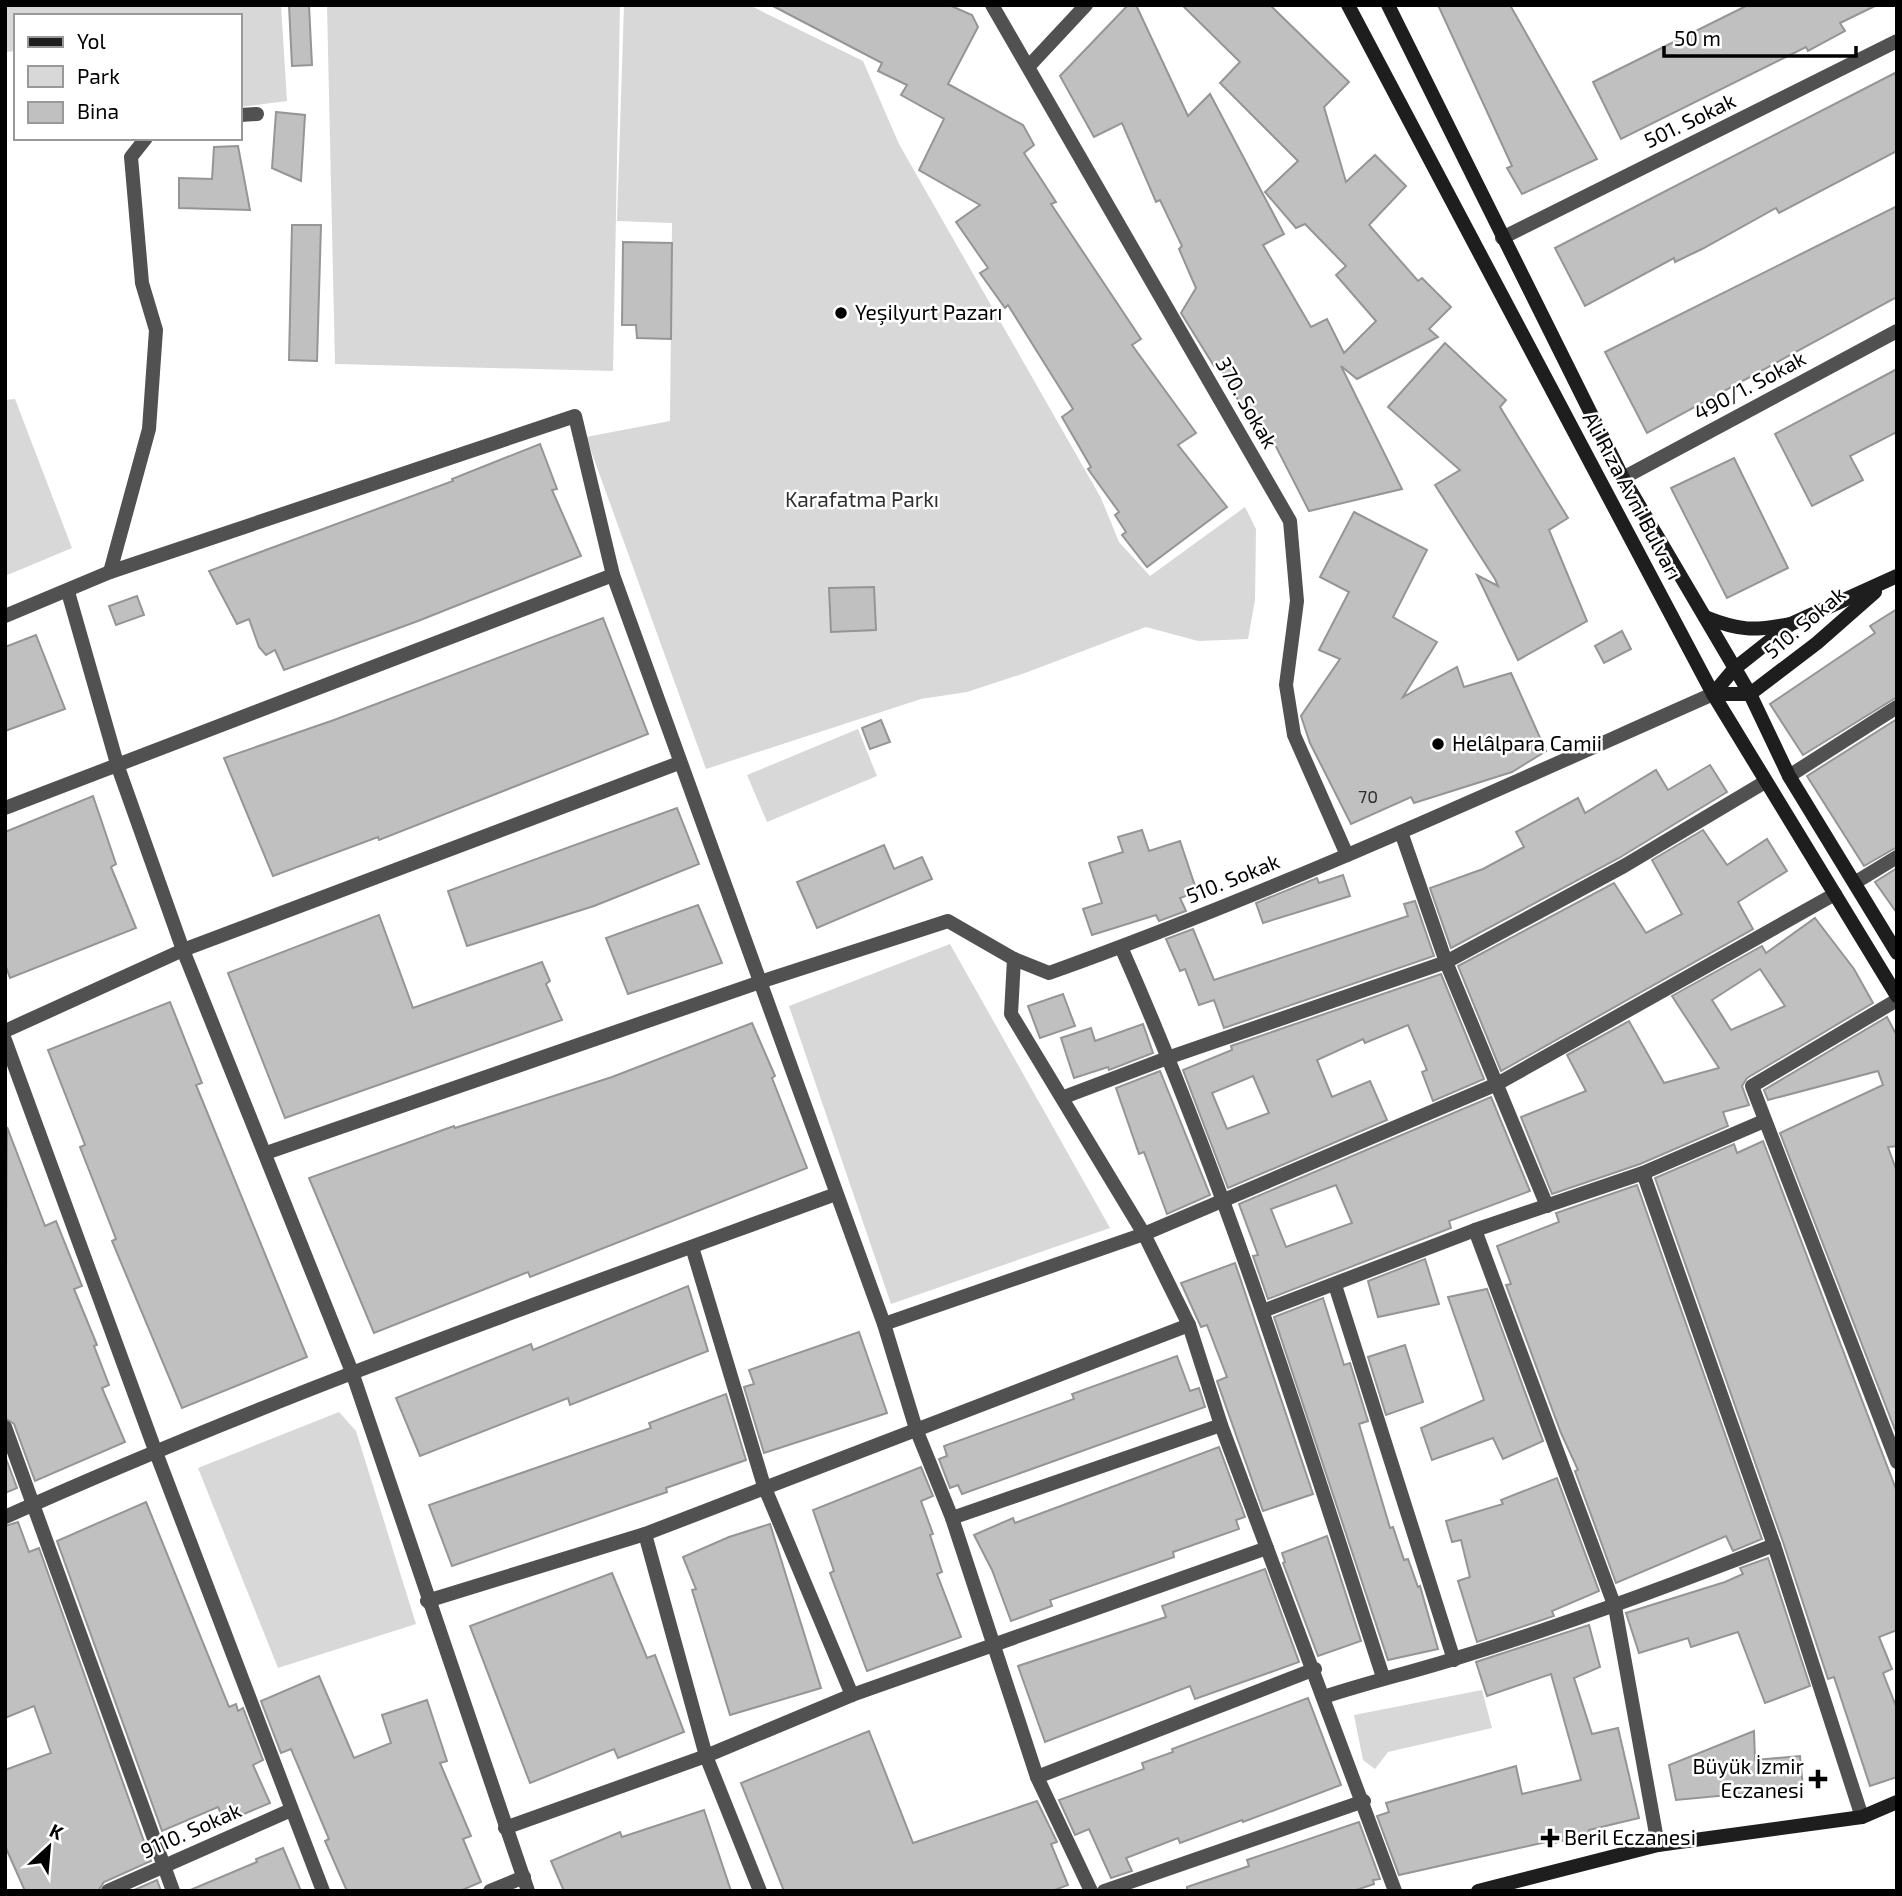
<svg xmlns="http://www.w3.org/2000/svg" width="1902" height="1896" font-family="'Exo 2',sans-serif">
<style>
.green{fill:#d8d8d8}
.building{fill:#c0c0c0;stroke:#959595;stroke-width:2;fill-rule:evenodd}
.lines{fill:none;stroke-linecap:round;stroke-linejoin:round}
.minor{stroke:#515151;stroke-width:14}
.secondary{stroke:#1e1e1e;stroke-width:14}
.poi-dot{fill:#000;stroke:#fff;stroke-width:2.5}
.labels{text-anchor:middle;stroke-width:5;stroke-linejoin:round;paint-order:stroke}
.number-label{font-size:18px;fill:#303030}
.street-label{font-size:21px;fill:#000;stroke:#fff}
.poi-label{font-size:21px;fill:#000;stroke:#fff;text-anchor:start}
.park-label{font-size:21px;fill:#2f2f2f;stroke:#fff}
</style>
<rect width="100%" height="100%" fill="#fff"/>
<g class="green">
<polygon points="5,5 281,5 287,101 240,107 240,16 16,16 16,51 5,52"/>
<polygon points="327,5 620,5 613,371 335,364"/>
<polygon points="624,5 749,5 863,61 899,144 1101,498 1119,542 1150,576 1245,507 1256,529 1255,600 1248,639 1198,641 1146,627 1025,673 967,692 921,699 706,769 586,437 670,421 672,223 617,221"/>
<polygon points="15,399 72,548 5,576 5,400"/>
<polygon points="858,729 877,776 767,822 747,775"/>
<polygon points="950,944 1110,1228 891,1304 789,1006"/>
<polygon points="339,1412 356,1431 416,1624 278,1668 198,1468"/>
<polygon points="1482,1690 1492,1728 1388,1752 1375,1769 1363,1760 1354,1715"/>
</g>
<g class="building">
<polygon points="289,5 309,5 312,65 292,66"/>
<polygon points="771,5 949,5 972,15 978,27 948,84 1023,125 1034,145 1024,153 1056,202 1051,204 1141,339 1132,345 1196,433 1178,445 1227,507 1147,567 1122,535 1126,532 1115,515 1119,512 1088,469 1091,467 1062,417 1073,409 1008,305 1005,308 980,273 988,268 956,222 980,205 919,170 944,119 901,95 907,85 878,71 882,63"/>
<polygon points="1128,5 1136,5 1188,116 1210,94 1284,234 1263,245 1311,327 1327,319 1344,353 1376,321 1336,275 1346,266 1305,224 1296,228 1265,192 1298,161 1220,83 1240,62 1182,5 1270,5 1349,82 1324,107 1346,182 1375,155 1406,186 1369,225 1418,281 1422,278 1451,307 1429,329 1438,337 1357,379 1341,366 1402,489 1309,511 1267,429 1257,434 1218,364 1214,366 1181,313 1196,288 1179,249 1182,246 1160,200 1156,202 1122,123 1094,137 1060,76"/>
<polygon points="1438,5 1510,5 1597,159 1522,194 1507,168 1512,166"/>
<polygon points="1748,5 1877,5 1840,23 1845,31 1808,51 1806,47 1621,139 1593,82"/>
<polygon points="1897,72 1897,151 1779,213 1776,208 1702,249 1675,262 1674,258 1585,306 1555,248"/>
<polygon points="276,112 305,115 301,181 272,168"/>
<polygon points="238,146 250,210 179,208 179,178 212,179 214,147"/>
<polygon points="1897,206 1897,297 1647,433 1605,352"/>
<polygon points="292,225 321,225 317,361 289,360"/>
<polygon points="623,242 672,243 671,339 637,338 636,325 622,325"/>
<polygon points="1445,343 1506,400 1500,407 1568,518 1549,530 1587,621 1518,660 1477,575 1498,586 1495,579 1435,485 1460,470 1388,407"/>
<polygon points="1897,369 1897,432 1850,456 1863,480 1812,506 1775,434"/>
<polygon points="540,444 557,489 552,490 581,556 418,621 284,670 275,650 266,655 259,647 249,619 237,624 209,571 453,481 452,479"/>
<polygon points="1734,458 1788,568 1727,598 1671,488"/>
<polygon points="1354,512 1427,550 1393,617 1437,642 1403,697 1457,667 1464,687 1511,673 1546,751 1512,772 1414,803 1411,797 1351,824 1310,743 1301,716 1340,659 1319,650 1349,592 1320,577"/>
<polygon points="874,587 876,630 831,632 829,588"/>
<polygon points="137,596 144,615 116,625 109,606"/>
<polygon points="1897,609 1897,697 1803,755 1770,704 1875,633 1870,626"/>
<polygon points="603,618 648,734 379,840 378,837 273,876 224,758 334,720"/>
<polygon points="1622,631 1631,649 1604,663 1595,646"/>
<polygon points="36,635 65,709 5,731 5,647"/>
<polygon points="1897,719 1897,847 1864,866 1807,776"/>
<polygon points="881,720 890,742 870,749 862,728"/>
<polygon points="1710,765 1727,792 1619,858 1451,948 1430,888 1483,869 1524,847 1516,832 1578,798 1585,813 1656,770 1668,790"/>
<polygon points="93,796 116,864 111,867 136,928 10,978 5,964 5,832"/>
<polygon points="677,808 699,864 594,906 467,946 448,891"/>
<polygon points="1142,830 1149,851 1180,841 1197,892 1180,898 1186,911 1159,921 1156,915 1092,935 1083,909 1102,903 1089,863 1123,852 1118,837"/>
<polygon points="1703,830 1727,865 1767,839 1787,871 1738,902 1753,929 1501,1071 1458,966 1614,883 1646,933 1682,914 1652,860"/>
<polygon points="884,845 894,869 922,857 932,879 817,928 797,882"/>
<polygon points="1897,868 1897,913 1875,882"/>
<polygon points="1343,875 1350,896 1263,923 1256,903 1317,878 1319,883"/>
<polygon points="1415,901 1434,956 1224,1028 1214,1000 1199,1005 1185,969 1180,971 1166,939 1193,929 1214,980 1408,916 1404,904"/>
<polygon points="698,905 722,963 628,994 606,938"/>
<polygon points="379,915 413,1008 542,962 550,981 546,984 562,1020 285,1118 228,973"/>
<path d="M1815,918L1854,969L1873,1003L1747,1078L1742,1086L1749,1105L1723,1112L1728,1126L1640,1164L1552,1194L1521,1117L1586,1091L1567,1055L1629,1021L1664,1083L1719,1068L1672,996L1762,946L1766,953ZM1760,969L1785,1006L1731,1030L1712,1000Z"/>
<path d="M1441,974L1484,1079L1433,1101L1422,1072L1427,1070L1408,1025L1365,1043L1363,1039L1317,1060L1332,1097L1370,1081L1387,1120L1228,1188L1183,1070L1232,1050L1231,1046ZM1253,1076L1269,1113L1227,1129L1212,1093Z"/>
<polygon points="1063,994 1075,1026 1040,1038 1028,1006"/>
<polygon points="170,1002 202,1083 196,1085 307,1357 182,1408 112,1241 116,1239 80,1147 85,1145 48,1050"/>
<polygon points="1887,1017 1897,1036 1897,1146 1888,1147 1897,1172 1897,1435 1780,1133 1883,1085 1878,1071 1768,1100 1764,1090"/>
<polygon points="752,1023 775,1076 772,1078 807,1168 530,1277 528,1272 374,1333 309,1178 454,1126 455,1128 612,1077"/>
<polygon points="1143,1024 1153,1053 1109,1070 1108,1067 1074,1078 1061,1038 1091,1028 1095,1041"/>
<polygon points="1160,1071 1210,1195 1167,1214 1144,1152 1139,1154 1116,1088"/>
<path d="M1491,1097L1530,1191L1449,1221L1451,1228L1268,1299L1253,1256L1258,1255L1239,1204ZM1336,1185L1352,1223L1286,1247L1271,1209Z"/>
<polygon points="7,1127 45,1226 56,1221 82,1286 74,1289 97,1345 94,1346 109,1385 102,1388 125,1442 35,1481 14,1424 5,1418"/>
<polygon points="1763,1141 1897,1492 1897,1630 1879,1637 1892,1669 1883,1673 1897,1709 1897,1777 1870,1786 1834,1677 1828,1679 1783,1542 1655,1178 1734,1144 1737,1153"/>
<polygon points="1637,1185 1762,1539 1733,1551 1726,1536 1616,1583 1575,1471 1578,1470 1561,1433 1506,1285 1511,1284 1497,1246 1559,1222 1556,1213"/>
<polygon points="1425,1259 1439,1304 1378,1317 1368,1281"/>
<polygon points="1235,1263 1313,1494 1263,1511 1217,1381 1227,1377 1207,1325 1201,1327 1181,1283"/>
<polygon points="688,1286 708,1351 570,1405 568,1398 420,1456 396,1398 531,1344 533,1350"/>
<polygon points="1487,1289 1543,1441 1503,1459 1493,1438 1432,1460 1421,1428 1484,1400 1448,1297"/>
<polygon points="1323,1298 1344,1365 1350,1363 1368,1421 1359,1424 1390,1528 1393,1527 1404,1560 1408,1559 1418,1587 1420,1586 1438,1649 1388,1660 1274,1317"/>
<polygon points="859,1332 887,1413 764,1453 744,1387 754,1384 749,1370"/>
<polygon points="1405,1345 1423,1402 1386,1415 1368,1357"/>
<polygon points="1177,1356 1190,1391 1199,1388 1205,1407 962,1494 958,1485 950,1488 939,1459 947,1456 944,1446 1074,1399 1072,1394"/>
<polygon points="726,1394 746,1460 666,1488 667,1492 452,1566 429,1505 651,1428 649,1423"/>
<polygon points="1219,1447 1245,1517 1236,1520 1239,1529 1173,1552 1174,1557 1050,1600 1052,1606 1011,1621 992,1570 974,1535 1013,1518 1015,1523"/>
<polygon points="5,1456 17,1488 5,1493"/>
<polygon points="921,1467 933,1496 921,1501 933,1534 930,1535 942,1572 937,1574 961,1637 867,1671 830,1573 834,1571 813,1510"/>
<polygon points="1557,1478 1599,1591 1552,1611 1554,1616 1477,1642 1458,1581 1470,1577 1461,1540 1452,1542 1446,1521 1503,1504 1501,1500"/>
<polygon points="146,1502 229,1707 236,1704 238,1711 243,1708 263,1760 253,1765 270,1803 225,1822 218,1807 162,1831 57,1541"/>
<polygon points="18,1522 29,1552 39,1548 151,1861 104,1882 98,1891 25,1891 5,1846 5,1770 51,1753 34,1706 5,1718 5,1526"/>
<polygon points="770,1524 821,1688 730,1715 692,1590 696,1589 683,1557 729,1537"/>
<polygon points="1327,1536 1361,1641 1318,1656 1283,1563 1285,1562 1282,1553"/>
<polygon points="1768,1558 1810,1686 1765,1703 1738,1632 1691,1647 1688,1638 1639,1653 1626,1613 1725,1582 1743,1574 1740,1568"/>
<polygon points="1265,1569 1299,1662 1195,1699 1190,1686 1045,1742 1018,1666 1166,1617 1162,1606"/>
<polygon points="612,1573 647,1658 655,1655 684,1732 618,1758 614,1749 530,1783 470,1626"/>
<polygon points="1589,1625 1600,1667 1574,1678 1592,1734 1618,1728 1639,1818 1589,1830 1590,1833 1547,1845 1546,1842 1399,1875 1377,1816 1389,1812 1386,1803 1516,1766 1522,1794 1581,1780 1551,1674 1487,1696 1476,1662"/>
<polygon points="319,1676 354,1758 391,1743 382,1715 427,1700 447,1761 440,1763 471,1836 463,1839 481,1882 460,1891 347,1891 325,1841 329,1839 291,1749 281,1753 261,1701"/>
<polygon points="1308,1698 1341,1785 1243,1822 1242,1820 1180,1843 1178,1838 1126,1858 1132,1871 1111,1878 1089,1829 1075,1835 1059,1800 1144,1769 1142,1763 1173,1752 1172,1749"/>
<polygon points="869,1731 913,1843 1037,1801 1057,1842 1051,1844 1068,1885 1052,1891 784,1891 741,1783"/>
<polygon points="1754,1731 1755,1760 1800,1756 1803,1788 1676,1800 1669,1765"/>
<polygon points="704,1810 731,1891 564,1891 551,1861 620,1832 622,1837"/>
<polygon points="1359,1822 1380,1879 1373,1880 1374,1884 1353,1891 1187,1891 1187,1887 1249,1866 1247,1860"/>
<polygon points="283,1848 301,1891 188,1891 257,1862 256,1859"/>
<polygon points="157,1880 161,1891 132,1891"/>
</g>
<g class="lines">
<g class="minor">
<polyline points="992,5 1290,521 1297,601 1286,685 1294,735 1347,855"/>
<polyline points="1029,66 1086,5"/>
<polyline points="240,115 257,114"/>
<polyline points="1502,238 1897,41"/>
<polyline points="1623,478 1897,331"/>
<polyline points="110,572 149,429 156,330 142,283 131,157 146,138"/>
<polyline points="68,592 118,767 183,950 352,1372 528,1891"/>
<polyline points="5,616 110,572 575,416 613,575 884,1324 916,1429 952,1518 1037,1777 1091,1891"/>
<polyline points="1789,776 1897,707"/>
<polyline points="5,808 613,575"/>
<polyline points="1401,832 1446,962 1547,1206"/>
<polyline points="1856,882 1897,857"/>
<path d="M1121,947C1226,1184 1303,1431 1383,1677"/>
<polyline points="1014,959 1011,1014 1144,1234 1189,1325 1221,1425 1395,1891"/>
<polyline points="1897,1000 1752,1086 1897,1462"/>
<polyline points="5,1031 183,950 679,763"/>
<polyline points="5,1040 155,1450 323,1891"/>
<polyline points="1064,1097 1170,1057 1446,962 1624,866 1765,782"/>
<path d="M266,1153L763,981L948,921L1014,959L1049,973C1275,892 1494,791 1713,694"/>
<polyline points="1643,1173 1774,1545 1862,1817"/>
<polyline points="1475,1230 1615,1607 1658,1845"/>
<polyline points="692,1247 764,1486 852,1695"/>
<polyline points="1335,1285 1454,1660"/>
<polyline points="1263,1311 1475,1230 1643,1173 1764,1121"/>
<polyline points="884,1324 1144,1234 1497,1084 1835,894"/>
<polyline points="5,1427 173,1891"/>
<path d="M5,1517C276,1395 557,1296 836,1194"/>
<polyline points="952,1518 1221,1425"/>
<polyline points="645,1534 706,1756 760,1891"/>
<polyline points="427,1601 645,1534 1189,1325"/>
<path d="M1324,1697C1369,1682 1413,1672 1457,1658C1565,1625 1669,1586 1774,1545"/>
<polyline points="1037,1777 1315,1669"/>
<polyline points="505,1828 706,1756 852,1695 1267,1548"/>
<polyline points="108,1891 291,1810"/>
<polyline points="490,1891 524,1877"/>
<polyline points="1104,1891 1364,1801"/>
</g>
<g class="secondary">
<polyline points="1348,5 1713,694 1897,996"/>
<polyline points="1388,5 1623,478 1750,694 1789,776 1897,953"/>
<path d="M1705,617C1740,631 1754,631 1790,624"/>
<polyline points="1713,694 1734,669 1791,624 1897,576"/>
<polyline points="1713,694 1750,694 1817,643 1875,592"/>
<polyline points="1478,1891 1658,1845 1862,1817 1897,1802"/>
</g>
</g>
<g class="poi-dot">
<circle cx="841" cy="313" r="7"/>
<circle cx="1438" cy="744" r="7"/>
<path d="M1814.5 1768.5h7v7h7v7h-7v7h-7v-7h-7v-7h7z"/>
<path d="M1546.5 1827.5h7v7h7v7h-7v7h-7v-7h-7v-7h7z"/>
</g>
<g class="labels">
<g class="number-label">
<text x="1368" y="803">70</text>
</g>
<g class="street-label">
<text transform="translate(1690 121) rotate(-26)" y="7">501. Sokak</text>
<text transform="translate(1750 386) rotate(-28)" y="7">490/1. Sokak</text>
<text transform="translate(1246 403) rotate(60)" y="7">370. Sokak</text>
<text transform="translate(1632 496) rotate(62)" y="7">Ali Rıza Avni Bulvarı</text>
<text transform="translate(1805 623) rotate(-40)" y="7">510. Sokak</text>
<text transform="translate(1233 879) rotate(-22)" y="7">510. Sokak</text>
<text transform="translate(191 1831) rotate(-24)" y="7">9110. Sokak</text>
</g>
<g class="poi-label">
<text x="855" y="320">Yeşilyurt Pazarı</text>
<text x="1452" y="751">Helâlpara Camii</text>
<text x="1804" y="1774" text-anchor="end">Büyük İzmir<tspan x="1804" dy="24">Eczanesi</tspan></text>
<text x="1564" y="1845">Beril Eczanesi</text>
</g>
<g class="park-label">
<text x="862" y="507">Karafatma Parkı</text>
</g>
</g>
<rect width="1902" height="1896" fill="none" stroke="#000000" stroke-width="14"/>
<rect x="14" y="14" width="228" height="126" fill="#ffffff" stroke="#999999" stroke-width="2"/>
<rect x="28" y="37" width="35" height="10" fill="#1e1e1e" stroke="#999999" stroke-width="2"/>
<text x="77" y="49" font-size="21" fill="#000000">Yol</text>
<rect x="28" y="66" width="35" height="21" fill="#d8d8d8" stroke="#999999" stroke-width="2"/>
<text x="77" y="84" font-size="21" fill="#000000">Park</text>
<rect x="28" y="102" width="35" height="21" fill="#c0c0c0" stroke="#999999" stroke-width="2"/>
<text x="77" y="119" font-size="21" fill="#000000">Bina</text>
<g transform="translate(49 1847) rotate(26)" stroke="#ffffff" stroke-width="5" paint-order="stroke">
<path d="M0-5L12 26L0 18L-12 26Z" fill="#000000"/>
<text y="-10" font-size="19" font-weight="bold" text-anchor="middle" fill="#000000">K</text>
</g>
<path d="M1664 46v10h192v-10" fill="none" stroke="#000000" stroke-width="3.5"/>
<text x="1674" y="46" font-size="21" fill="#000000" stroke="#ffffff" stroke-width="5" paint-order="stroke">50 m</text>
</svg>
